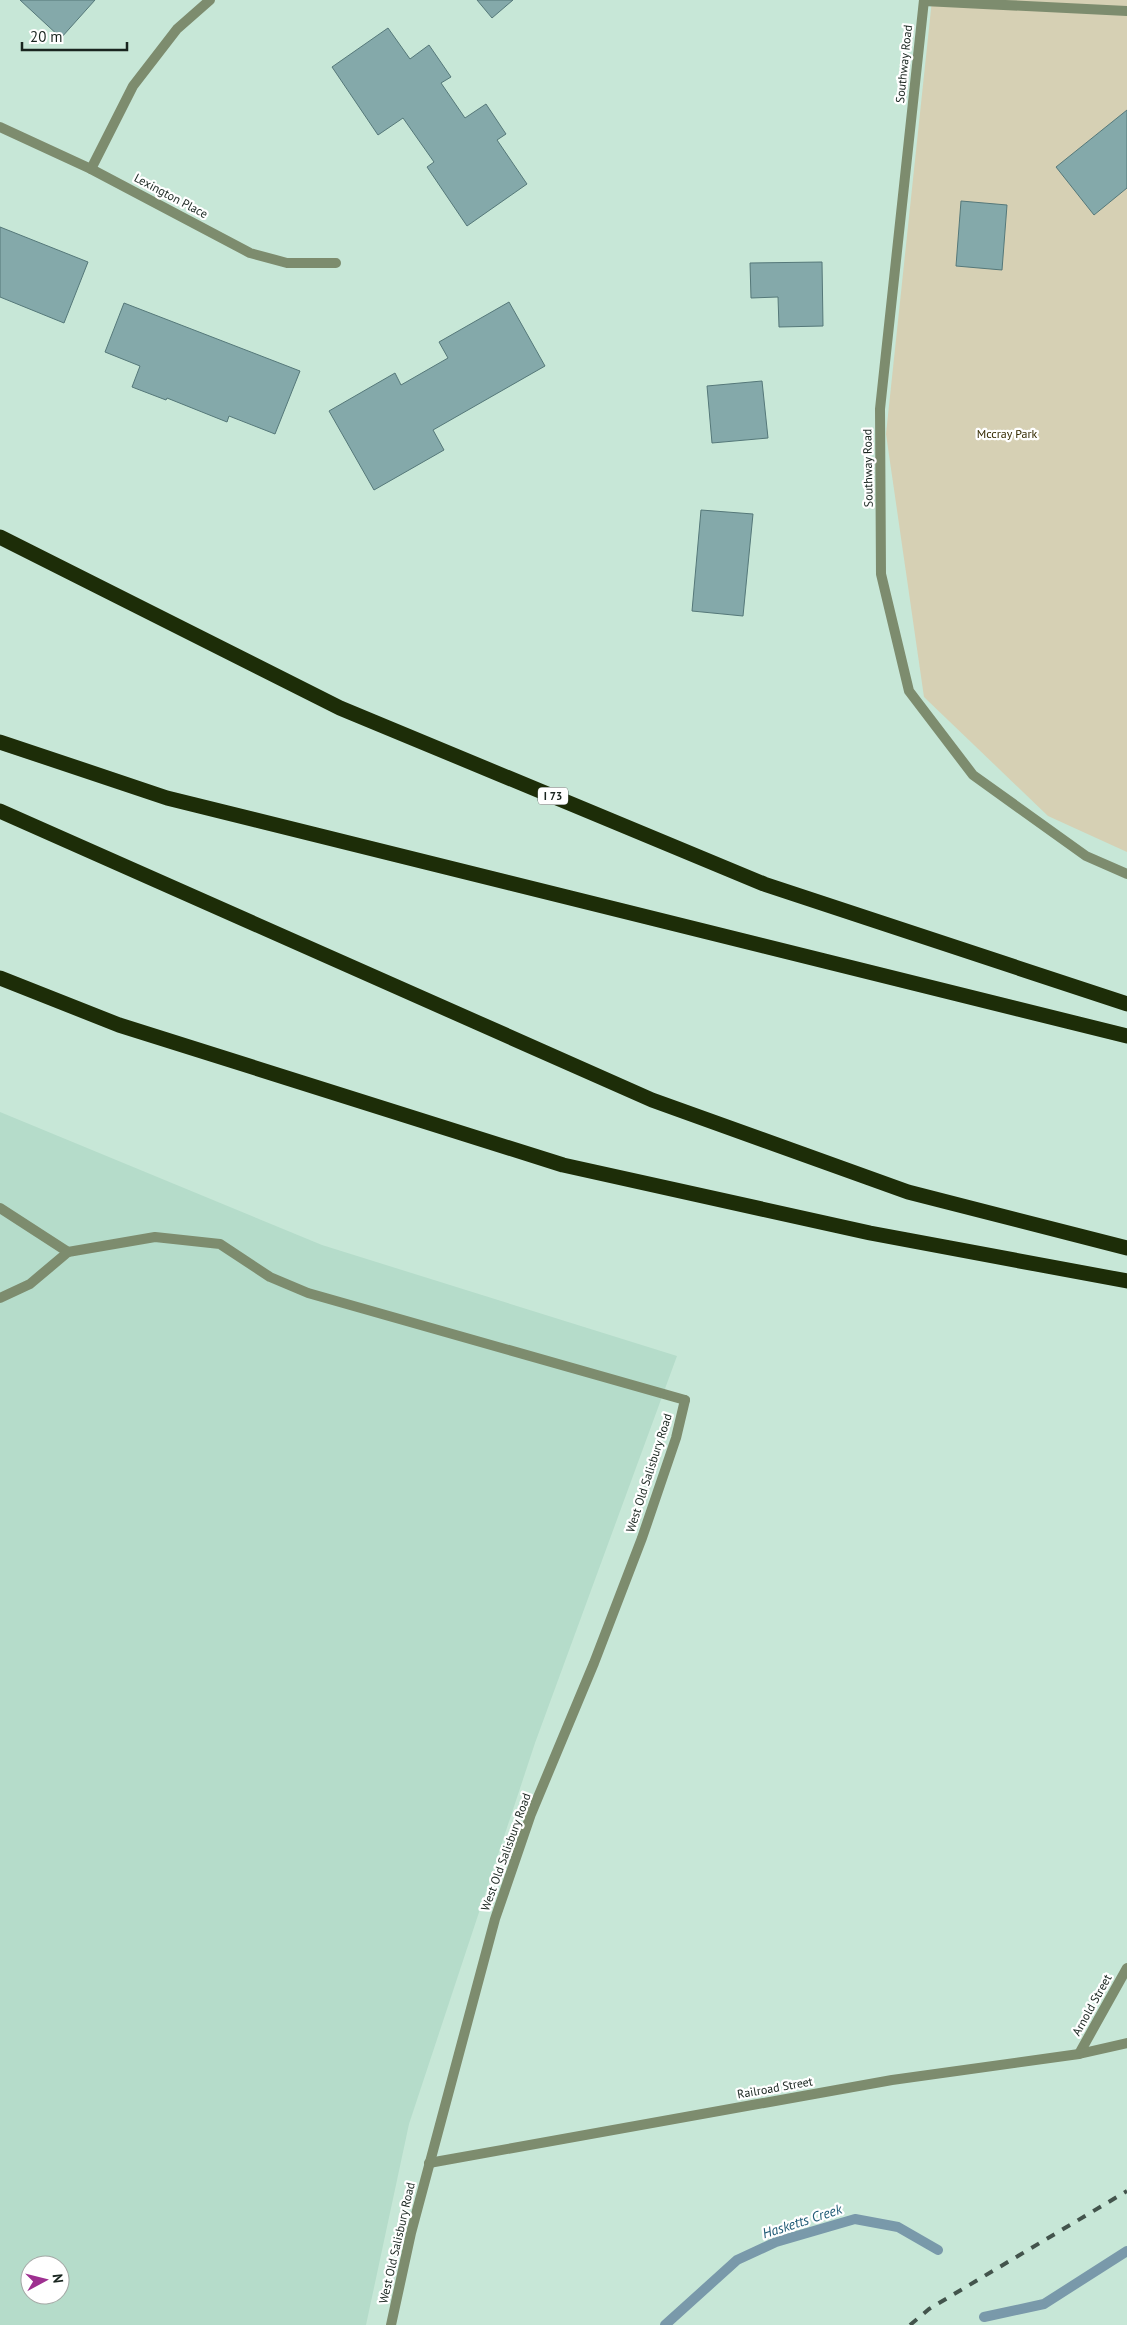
<svg xmlns="http://www.w3.org/2000/svg" width="1127" height="2325" font-family="'PT Sans',sans-serif">
<style>
.built{fill:#b5dcca;fill-rule:evenodd}
.green{fill:#d6d0b4}
.lines{fill:none;stroke-linecap:round;stroke-linejoin:round}
.stream{stroke:#7999aa;stroke-width:10}
.building{fill:#84a9aa;stroke:#557879}
.lane{stroke:#7d8c6e;stroke-width:10}
.street{stroke:#7d8c6e;stroke-width:10}
.highway{stroke:#1d2d08;stroke-width:15}
.rail{stroke:#43544c;stroke-width:4;stroke-dasharray:9 9;stroke-linecap:butt}
.labels{text-anchor:middle;stroke-width:4.5;stroke-linejoin:round;paint-order:stroke}
.shield{fill:#fff;stroke:#5e6662;stroke-width:1}
.shield-label{font-size:11px;font-weight:bold;fill:#19251f}
.street-label{font-size:12px;fill:#19251f;stroke:#fff}
.park-label{font-size:12px;fill:#342a00;stroke:#fff}
.water-label{font-size:14px;font-style:italic;fill:#225c77;stroke:#fff}
</style>
<rect width="100%" height="100%" fill="#c7e7d7"/>
<path class="built" d="M0,1112L322,1245L677,1356L535,1743L409,2124L366,2325H0ZM30,2265H60V2295H30Z"/>
<polygon class="green" points="932,0 1127,0 1127,852 1048,816 924,697 886,434"/>
<g class="lines">
<g class="stream">
<polyline points="984,2317 1044,2304 1127,2251"/>
<polyline points="665,2325 737,2260 776,2242 855,2219 898,2227 938,2250"/>
</g>
</g>
<g class="building">
<polygon points="20,0 95,0 61,38"/>
<polygon points="477,0 513,0 492,18"/>
<polygon points="388,28 410,59 429,45 451,77 441,83 465,118 486,104 506,134 497,140 527,184 467,226 427,167 434,162 403,118 378,135 332,67"/>
<polygon points="1127,110 1127,188 1094,215 1056,167"/>
<polygon points="961,201 1007,205 1002,270 956,266"/>
<polygon points="0,227 88,262 64,323 0,297"/>
<polygon points="822,262 823,326 779,327 778,297 751,298 750,263"/>
<polygon points="509,302 545,366 433,430 444,450 374,490 329,411 395,373 401,385 448,358 439,342"/>
<polygon points="124,303 300,371 275,434 229,416 227,422 167,398 166,400 132,387 140,366 105,352"/>
<polygon points="762,381 768,438 712,443 707,386"/>
<polygon points="701,510 753,514 743,616 692,611"/>
</g>
<g class="lines">
<g class="lane">
<polyline points="924,1 1127,11"/>
<polyline points="0,1208 68,1252"/>
<polyline points="0,1298 30,1284 68,1252 155,1237 220,1244 270,1277 308,1293 685,1400"/>
</g>
<g class="street">
<polyline points="924,0 880,409 881,574 909,691 973,775 1086,856 1127,874"/>
<polyline points="0,127 91,169 250,253 287,263 336,263"/>
<polyline points="91,169 133,86 177,29 210,0"/>
<polyline points="1079,2054 1127,1968"/>
<polyline points="429,2163 892,2080 1079,2054 1127,2043"/>
<polyline points="391,2325 411,2233 495,1919 531,1814 594,1663 642,1538 676,1438 685,1400"/>
</g>
<g class="highway">
<polyline points="0,537 340,708 764,884 1127,1004"/>
<polyline points="0,742 167,798 1127,1036"/>
<polyline points="0,811 652,1100 908,1192 1127,1248"/>
<polyline points="0,978 119,1025 563,1165 870,1233 1127,1281"/>
</g>
<polyline class="rail" points="910,2325 929,2309 1127,2191"/>
</g>
<g class="labels">
<rect class="shield" x="538" y="787.5" width="30" height="17" rx="4"/>
<g class="shield-label">
<text x="553" y="800">I 73</text>
</g>
<g class="street-label">
<text transform="translate(904 64) rotate(-84)" y="4">Southway Road</text>
<text transform="translate(171 196) rotate(28)" y="4">Lexington Place</text>
<text transform="translate(868 468) rotate(-91)" y="4">Southway Road</text>
<text transform="translate(649 1473) rotate(-72)" y="4">West Old Salisbury Road</text>
<text transform="translate(506 1852) rotate(-70)" y="4">West Old Salisbury Road</text>
<text transform="translate(1092 2005) rotate(-61)" y="4">Arnold Street</text>
<text transform="translate(775 2088) rotate(-10)" y="4">Railroad Street</text>
<text transform="translate(397 2243) rotate(-77)" y="4">West Old Salisbury Road</text>
</g>
<g class="park-label">
<text x="1007" y="438">Mccray Park</text>
</g>
<g class="water-label">
<text transform="translate(802 2221) rotate(-18)" y="5">Hasketts Creek</text>
</g>
</g>
<g transform="translate(45 2280) rotate(83)"><circle r="24" fill="#ffffff" stroke="#a3a8a5"/>
<path d="M0-4L9 19L0 12L-9 19Z" fill="#9e3090"/>
<text y="-8" font-size="14" font-weight="bold" text-anchor="middle" fill="#19251f">N</text>
</g>
<path d="M22 42v8h105v-8" fill="none" stroke="#19251f" stroke-width="2.5"/>
<text x="30" y="42" font-size="15" fill="#19251f" stroke="#ffffff" stroke-width="4" paint-order="stroke">20 m</text>
</svg>
